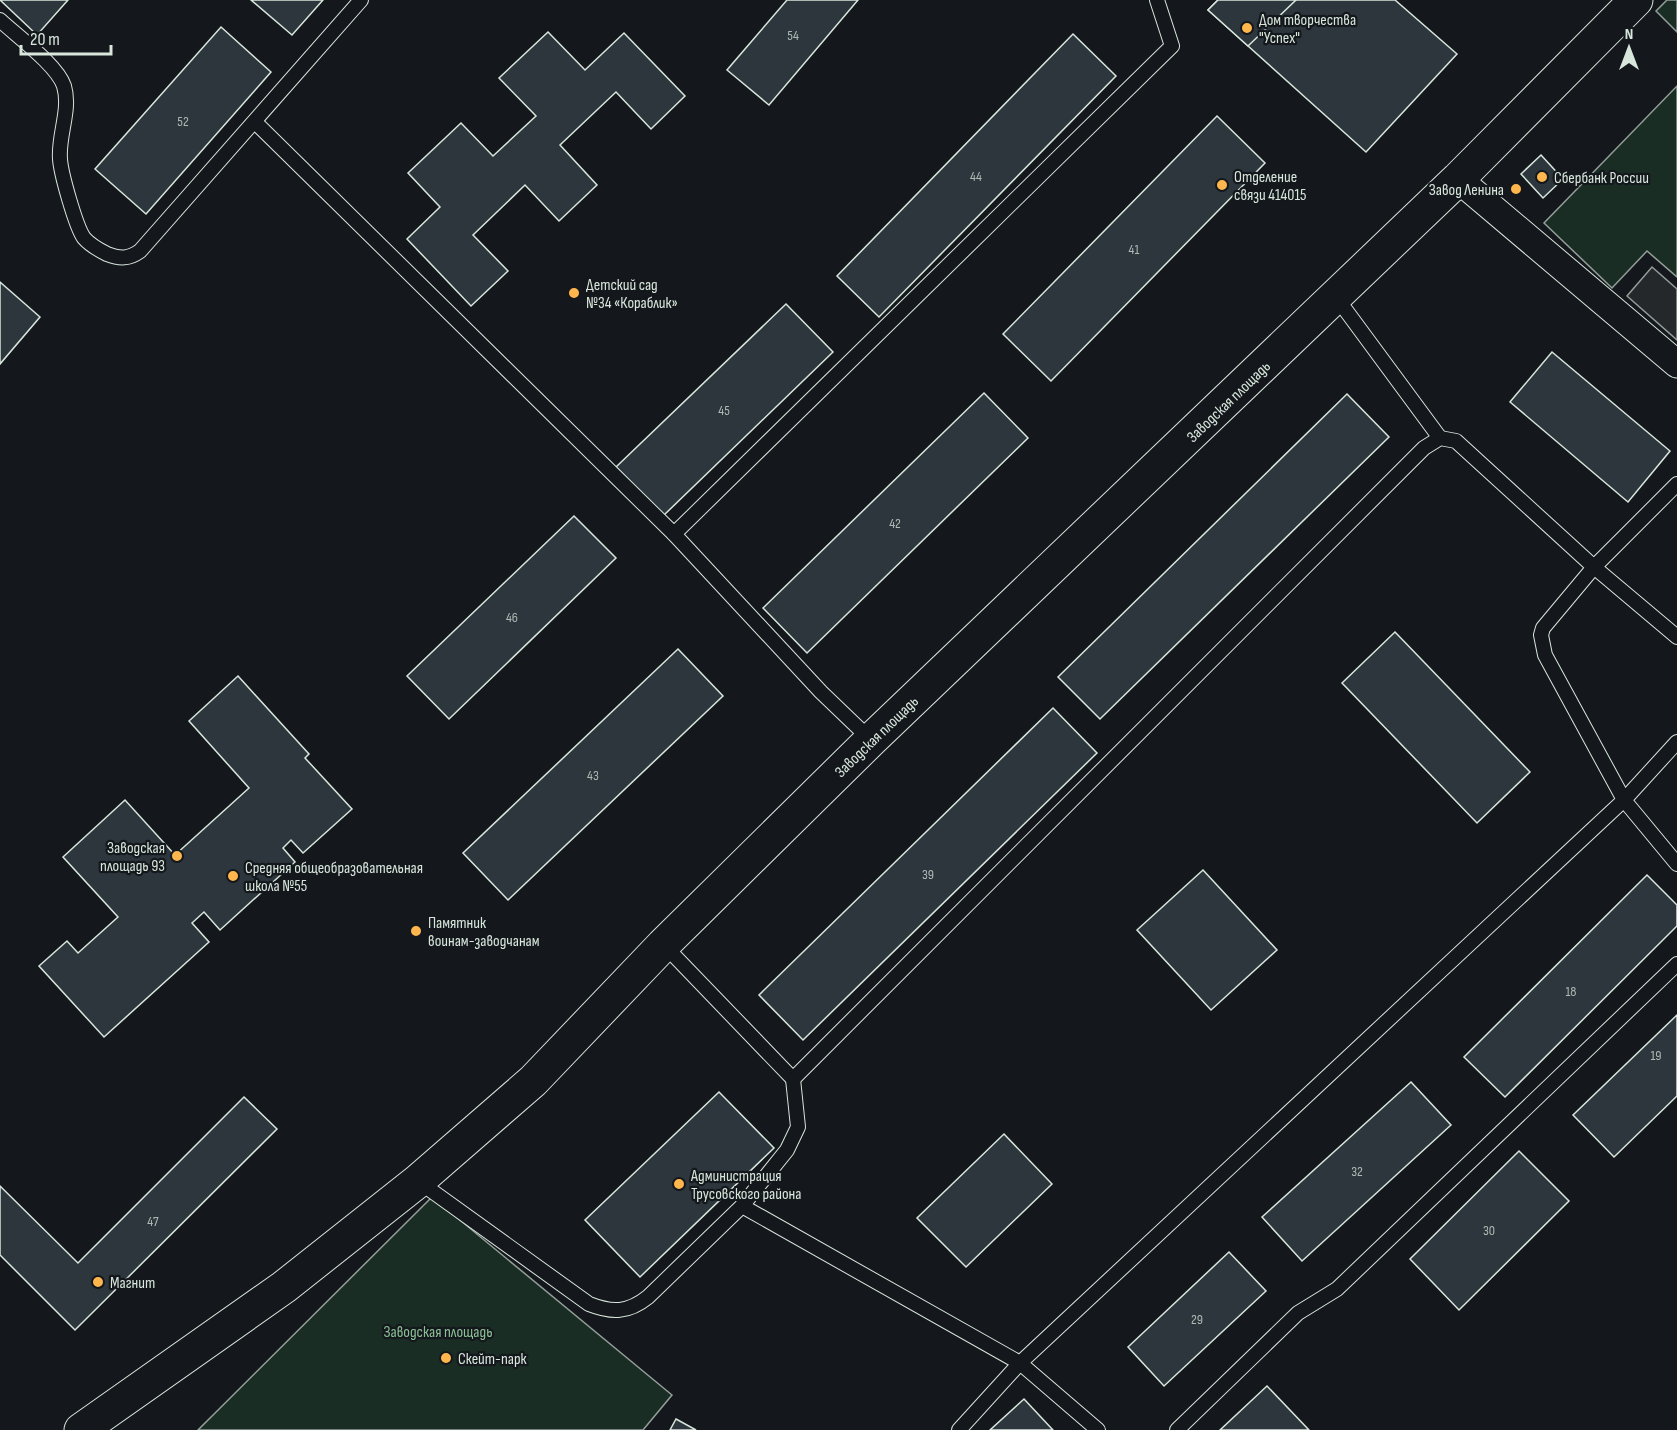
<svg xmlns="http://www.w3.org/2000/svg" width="1677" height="1430" font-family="'Sofia Sans Condensed',sans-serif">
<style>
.green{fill:#1a2d24;stroke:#939e99;stroke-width:1.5}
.parking{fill:#24282b;stroke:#939e99;stroke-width:1.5}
.building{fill:#2c363c;stroke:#d8e6dc;stroke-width:1.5}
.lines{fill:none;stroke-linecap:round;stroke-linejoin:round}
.lane-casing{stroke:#d8e6dc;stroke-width:16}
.street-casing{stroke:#d8e6dc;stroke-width:29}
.primary-casing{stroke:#d8e6dc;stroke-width:35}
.lane{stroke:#14181c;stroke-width:14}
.street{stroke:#14181c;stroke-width:27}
.primary{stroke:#14181c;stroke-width:33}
.poi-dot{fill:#ffb74d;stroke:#14181c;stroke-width:2}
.labels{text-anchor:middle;stroke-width:4.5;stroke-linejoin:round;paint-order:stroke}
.number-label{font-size:14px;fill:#adbab4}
.poi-label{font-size:16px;fill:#d8e6dc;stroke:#14181c;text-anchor:start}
.street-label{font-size:16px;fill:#d8e6dc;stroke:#14181c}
.park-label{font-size:16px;fill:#8ac095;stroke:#14181c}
</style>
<rect width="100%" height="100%" fill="#14181c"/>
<g class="green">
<polygon points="1667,0 1677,0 1677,32 1656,11"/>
<polygon points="1677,86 1677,277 1647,251 1612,288 1544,223"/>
<polygon points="432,1197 672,1395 643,1430 198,1430"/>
</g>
<polygon class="parking" points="1652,267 1677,289 1677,340 1627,296"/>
<g class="building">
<polygon points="0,0 68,0 37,35"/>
<polygon points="251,0 323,0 292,35"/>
<polygon points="787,0 858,0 769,105 727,70"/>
<polygon points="1218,0 1395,0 1457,54 1366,152 1208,10"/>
<polygon points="1218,0 1296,0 1248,46 1208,10"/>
<polygon points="221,27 271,72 146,214 95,169"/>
<polygon points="548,32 585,70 624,33 685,96 651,129 616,92 560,145 597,185 559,221 525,185 473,235 508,271 471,306 407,239 440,207 408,173 461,123 493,156 536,116 499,78"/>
<polygon points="1073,34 1116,76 879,317 837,276"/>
<polygon points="1217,116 1265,163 1051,381 1003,334"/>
<polygon points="1541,155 1563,179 1543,198 1521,174"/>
<polygon points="0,282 40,317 0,364"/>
<polygon points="786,304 833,352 663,516 616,467"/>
<polygon points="1552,352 1670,451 1628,502 1510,402"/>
<polygon points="984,393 1028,438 807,653 763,608"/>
<polygon points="1347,394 1389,437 1100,719 1058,677"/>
<polygon points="574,516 616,558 449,719 407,676"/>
<polygon points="1395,632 1530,772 1477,823 1342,683"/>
<polygon points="678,649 723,696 508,900 463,853"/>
<polygon points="238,676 309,754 305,758 352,809 303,853 291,840 283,848 295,862 220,930 204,912 192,923 209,942 104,1037 39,966 67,941 78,953 118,917 63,857 125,800 175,855 249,788 189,721"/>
<polygon points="1053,708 1097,753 803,1040 759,995"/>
<polygon points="1203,870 1277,950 1211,1010 1137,930"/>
<polygon points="1647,875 1677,905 1677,926 1505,1097 1464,1057"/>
<polygon points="1677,1015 1677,1096 1614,1157 1573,1115"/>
<polygon points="1411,1082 1451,1125 1302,1261 1262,1217"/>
<polygon points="719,1092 774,1148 640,1277 585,1220"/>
<polygon points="244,1097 277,1129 75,1330 0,1255 0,1186 78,1263"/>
<polygon points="1004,1134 1052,1184 966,1267 917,1218"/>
<polygon points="1519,1151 1569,1201 1459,1310 1410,1259"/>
<polygon points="1229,1252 1266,1291 1164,1386 1128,1347"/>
<polygon points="1267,1386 1309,1430 1220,1430"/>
<polygon points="1024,1399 1053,1430 990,1430"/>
<polygon points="676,1419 696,1430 670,1430"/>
</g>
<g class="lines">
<defs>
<g id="lane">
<path d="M0,20C17,36 57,65 64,86C71,110 58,135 60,159C61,174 76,227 84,238C90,245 99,250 107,254C120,259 129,259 140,251L361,0"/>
<polyline points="255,122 674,534 821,692 871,740"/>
<polyline points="1336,297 1440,438"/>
<polyline points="1677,484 1594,567 1543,628 1541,635 1545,655 1624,800 1677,864"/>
<polyline points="674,534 1172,46 1157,0"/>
<polyline points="664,945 793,1079 1424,448 1440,438 1456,441 1594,567 1677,637"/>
<path d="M418,1181L589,1304C612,1313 628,1313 648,1297L742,1206L787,1150L798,1127L793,1079"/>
<polyline points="742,1206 1020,1363 1098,1430"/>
<polyline points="959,1430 1020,1363 1624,800 1677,742"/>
<polyline points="1177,1430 1298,1313 1337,1289 1677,964"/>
</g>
<polyline id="street" points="1458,179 1677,364"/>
<polyline id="primary" points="81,1430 284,1287 418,1181 533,1081 663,945 871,740 1458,179 1636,0"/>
</defs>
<use href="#lane" class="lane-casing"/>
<use href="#street" class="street-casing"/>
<use href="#primary" class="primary-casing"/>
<use href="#lane" class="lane"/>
<use href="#street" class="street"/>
<use href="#primary" class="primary"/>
</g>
<g class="poi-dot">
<circle cx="1247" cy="28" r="6"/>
<circle cx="1542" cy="177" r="6"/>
<circle cx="1222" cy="185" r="6"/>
<circle cx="1516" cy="189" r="6"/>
<circle cx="574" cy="293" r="6"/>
<circle cx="177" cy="856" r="6"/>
<circle cx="233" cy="876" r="6"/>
<circle cx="416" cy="931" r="6"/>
<circle cx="679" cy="1184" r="6"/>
<circle cx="98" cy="1282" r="6"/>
<circle cx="446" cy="1358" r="6"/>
</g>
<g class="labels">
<g class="number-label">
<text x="793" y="40">54</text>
<text x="183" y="126">52</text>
<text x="976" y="181">44</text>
<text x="1134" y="254">41</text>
<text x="724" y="415">45</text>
<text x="895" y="528">42</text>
<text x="512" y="622">46</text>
<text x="593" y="780">43</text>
<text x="928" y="879">39</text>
<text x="1571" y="996">18</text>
<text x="1656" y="1060">19</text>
<text x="1357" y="1176">32</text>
<text x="153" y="1226">47</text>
<text x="1489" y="1235">30</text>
<text x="1197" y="1324">29</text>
</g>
<g class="poi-label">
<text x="1259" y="25">Дом творчества<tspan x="1259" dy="18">"Успех"</tspan></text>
<text x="1234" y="182">Отделение<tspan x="1234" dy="18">связи 414015</tspan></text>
<text x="1554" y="183">Сбербанк России</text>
<text x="1504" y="195" text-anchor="end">Завод Ленина</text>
<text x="586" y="290">Детский сад<tspan x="586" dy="18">№34 «Кораблик»</tspan></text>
<text x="165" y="853" text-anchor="end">Заводская<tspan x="165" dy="18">площадь 93</tspan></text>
<text x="245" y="873">Средняя общеобразовательная<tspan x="245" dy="18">школа №55</tspan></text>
<text x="428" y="928">Памятник<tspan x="428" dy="18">воинам-заводчанам</tspan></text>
<text x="691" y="1181">Администрация<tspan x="691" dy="18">Трусовского района</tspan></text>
<text x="110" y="1288">Магнит</text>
<text x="458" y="1364">Скейт-парк</text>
</g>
<g class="street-label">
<text transform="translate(1228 401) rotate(-44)" y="6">Заводская площадь</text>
<text transform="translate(876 736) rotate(-44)" y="6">Заводская площадь</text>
</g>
<g class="park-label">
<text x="438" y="1337">Заводская площадь</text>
</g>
</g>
<g transform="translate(1629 48)" stroke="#14181c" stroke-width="4.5" paint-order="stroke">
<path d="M0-4.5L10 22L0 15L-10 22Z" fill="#d8e6dc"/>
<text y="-9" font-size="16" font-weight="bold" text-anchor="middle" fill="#d8e6dc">N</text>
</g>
<path d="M21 45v9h90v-9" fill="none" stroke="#d8e6dc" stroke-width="3"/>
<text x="30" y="45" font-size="18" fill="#d8e6dc" stroke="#14181c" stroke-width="4.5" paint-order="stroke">20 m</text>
</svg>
